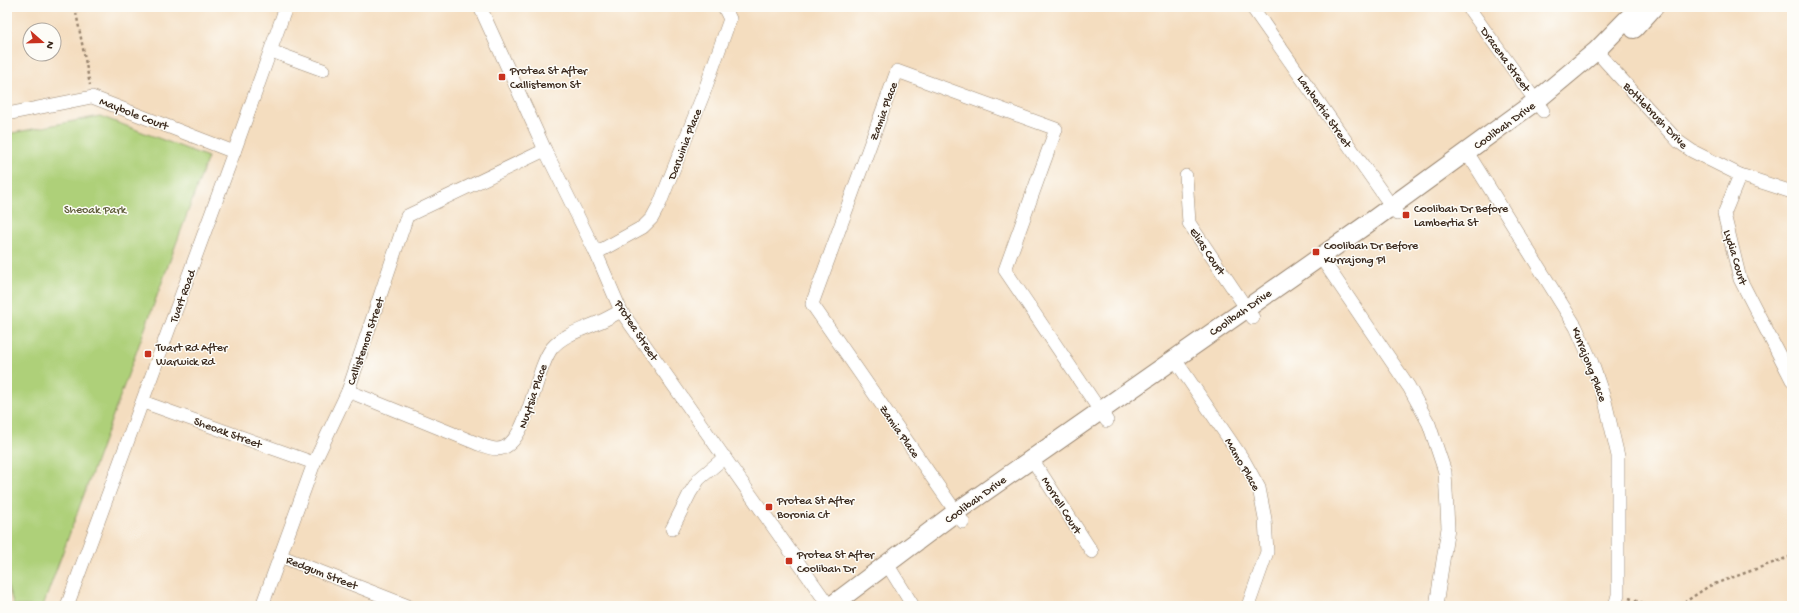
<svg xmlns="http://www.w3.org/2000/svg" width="1799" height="613" font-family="'Gochi Hand',sans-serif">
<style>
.green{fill:#aed079;stroke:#747d4c}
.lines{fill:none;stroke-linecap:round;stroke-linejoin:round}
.minor-casing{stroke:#98846e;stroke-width:14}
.secondary-casing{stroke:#98846e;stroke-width:20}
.path{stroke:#98846e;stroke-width:2.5;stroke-dasharray:3 3;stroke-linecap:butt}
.minor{stroke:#fff;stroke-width:13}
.secondary{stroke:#fff;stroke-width:18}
.poi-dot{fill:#c8321e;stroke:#fdfcf7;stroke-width:1.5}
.labels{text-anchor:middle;stroke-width:3;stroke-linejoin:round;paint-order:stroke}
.street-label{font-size:12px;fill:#3b2a1e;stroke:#fdfcf7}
.poi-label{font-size:12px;fill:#3b2a1e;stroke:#fdfcf7;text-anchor:start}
.park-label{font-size:12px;fill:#5e5c39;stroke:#fdfcf7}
</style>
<rect width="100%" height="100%" fill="#fdfcf7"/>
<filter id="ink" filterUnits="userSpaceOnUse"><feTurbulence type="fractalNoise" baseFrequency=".025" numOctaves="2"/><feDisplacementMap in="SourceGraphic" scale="8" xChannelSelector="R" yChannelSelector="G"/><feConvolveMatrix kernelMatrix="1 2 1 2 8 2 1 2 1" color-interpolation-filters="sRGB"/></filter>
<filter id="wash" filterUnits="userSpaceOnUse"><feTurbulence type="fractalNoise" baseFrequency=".012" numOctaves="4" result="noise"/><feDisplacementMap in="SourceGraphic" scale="16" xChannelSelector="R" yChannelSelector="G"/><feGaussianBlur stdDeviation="0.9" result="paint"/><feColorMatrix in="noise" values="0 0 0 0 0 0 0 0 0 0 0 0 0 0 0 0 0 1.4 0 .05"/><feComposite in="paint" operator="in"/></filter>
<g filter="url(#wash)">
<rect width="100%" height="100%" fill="#f4ddbf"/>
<polygon class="green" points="100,116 208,157 43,606 14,606 7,584 7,134"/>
</g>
<g filter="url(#ink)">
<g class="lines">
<defs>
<g id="minor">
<polyline points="480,7 545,150 596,253 621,311 829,606"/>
<polyline points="1252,7 1397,214"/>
<polyline points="1468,7 1543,111"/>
<polyline points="271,51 323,70"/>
<polyline points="1596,51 1663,125 1679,142 1692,151 1740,175 1792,192"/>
<polyline points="7,114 92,97 234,152"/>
<polyline points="1467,152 1576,327 1592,363 1605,401 1618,456 1618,595 1615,606"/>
<polyline points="1740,175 1724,214 1740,279 1792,380"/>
<polyline points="1186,176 1189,223 1253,318"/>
<polyline points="596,253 643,227 652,218 660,203 703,95 730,19 724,7"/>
<polyline points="1320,256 1409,387 1429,424 1445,472 1448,528 1436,606"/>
<polyline points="1174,358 1244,461 1259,488 1265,519 1267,552 1248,606"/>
<path d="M348,391L476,443C482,445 490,449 497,449C528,449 534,370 552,348C563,335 581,330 597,323C605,320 613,315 621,311"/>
<polyline points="143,402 314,463"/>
<polyline points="1032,459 1092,552"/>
<polyline points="963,522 812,304 897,71 1056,129 1005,270 1107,421"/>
<polyline points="672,529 690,493 699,479 725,457"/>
<polyline points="280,556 408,606"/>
<polyline points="887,564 913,606"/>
<polyline points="67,606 234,152 286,7"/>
<polyline points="262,606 314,463 348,391 407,216 545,150"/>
</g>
<g id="secondary">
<polyline points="1634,29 1654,7"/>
<polyline points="831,606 956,512 1363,227 1536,101 1596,51 1639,7"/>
</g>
</defs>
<use href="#minor" class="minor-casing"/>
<use href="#secondary" class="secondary-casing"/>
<g class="path">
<polyline points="75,7 90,85"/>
<polyline points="1629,598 1651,606"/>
<polyline points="1679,606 1709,586 1792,556"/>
</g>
<use href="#minor" class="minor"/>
<use href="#secondary" class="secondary"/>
</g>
</g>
<g class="poi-dot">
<rect x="498" y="73" width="8" height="8" rx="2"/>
<rect x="1402" y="211" width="8" height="8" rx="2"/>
<rect x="1312" y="248" width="8" height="8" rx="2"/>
<rect x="144" y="350" width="8" height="8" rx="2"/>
<rect x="765" y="503" width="8" height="8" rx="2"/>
<rect x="785" y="557" width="8" height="8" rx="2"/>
</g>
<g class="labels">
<g class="street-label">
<text transform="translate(1506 59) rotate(54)" y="4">Dracena Street</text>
<text transform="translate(883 111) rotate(-70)" y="4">Zamia Place</text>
<text transform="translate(1325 111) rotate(55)" y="4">Lambertia Street</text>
<text transform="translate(134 113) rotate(21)" y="4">Maybole Court</text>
<text transform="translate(1656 115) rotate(46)" y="4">Bottlebrush Drive</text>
<text transform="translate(1504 125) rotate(-36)" y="4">Coolibah Drive</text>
<text transform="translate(684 144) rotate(-69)" y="4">Darwinia Place</text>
<text transform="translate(1208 251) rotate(56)" y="4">Elias Court</text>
<text transform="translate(1736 257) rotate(73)" y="4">Lydia Court</text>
<text transform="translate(182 296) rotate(-70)" y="4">Tuart Road</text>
<text transform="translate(1240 312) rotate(-35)" y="4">Coolibah Drive</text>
<text transform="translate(637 330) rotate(57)" y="4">Protea Street</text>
<text transform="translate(365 341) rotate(-71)" y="4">Callistemon Street</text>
<text transform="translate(1590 364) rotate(69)" y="4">Kurrajong Place</text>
<text transform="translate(532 396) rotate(-71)" y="4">Nuytsia Place</text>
<text transform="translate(900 431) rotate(55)" y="4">Zamia Place</text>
<text transform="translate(228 432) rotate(20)" y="4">Sheoak Street</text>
<text transform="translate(1243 464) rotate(60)" y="4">Mamo Place</text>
<text transform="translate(975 499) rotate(-36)" y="4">Coolibah Drive</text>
<text transform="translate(1062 505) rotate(58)" y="4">Morrell Court</text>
<text transform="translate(322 572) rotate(21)" y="4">Redgum Street</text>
</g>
<g class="poi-label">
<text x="510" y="74">Protea St After<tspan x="510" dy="14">Callistemon St</tspan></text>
<text x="1414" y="212">Coolibah Dr Before<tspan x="1414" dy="14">Lambertia St</tspan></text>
<text x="1324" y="249">Coolibah Dr Before<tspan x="1324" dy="14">Kurrajong Pl</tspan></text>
<text x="156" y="351">Tuart Rd After<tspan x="156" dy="14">Warwick Rd</tspan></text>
<text x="777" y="504">Protea St After<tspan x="777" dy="14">Boronia Ct</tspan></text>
<text x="797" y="558">Protea St After<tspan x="797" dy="14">Coolibah Dr</tspan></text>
</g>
<g class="park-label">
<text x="95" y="213">Sheoak Park</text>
</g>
</g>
<rect width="1799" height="613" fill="none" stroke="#fdfcf7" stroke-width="24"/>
<g transform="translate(42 42) rotate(110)"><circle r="19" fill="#fdfcf7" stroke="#afa8a0"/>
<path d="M0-3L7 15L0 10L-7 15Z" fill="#c8321e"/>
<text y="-6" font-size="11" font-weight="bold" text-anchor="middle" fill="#3b2a1e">N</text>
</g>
</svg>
